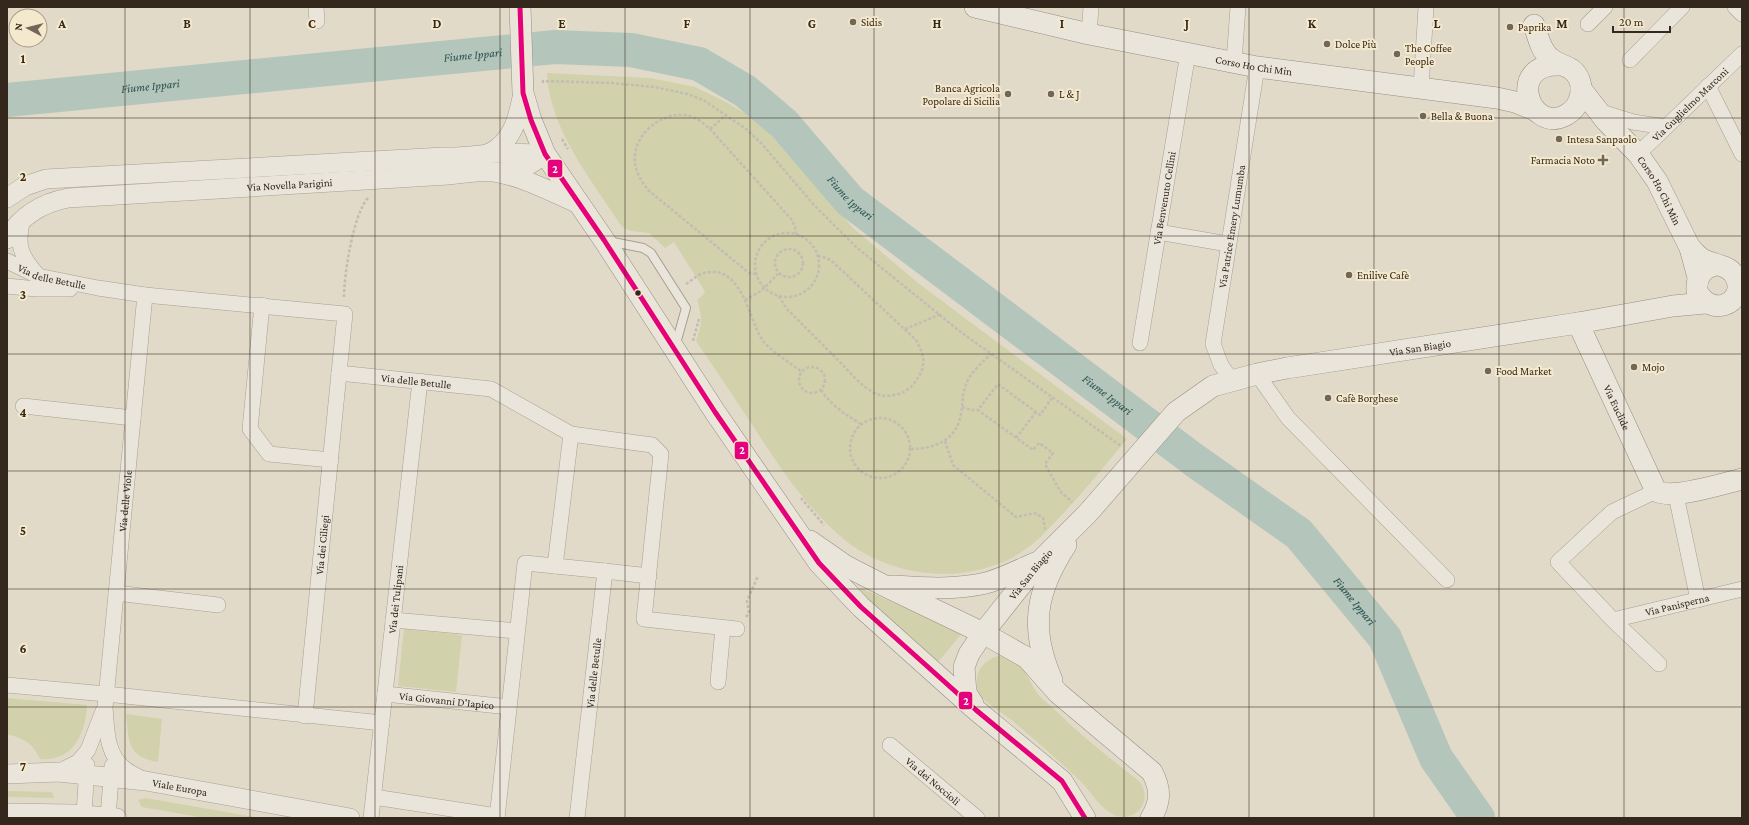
<svg xmlns="http://www.w3.org/2000/svg" width="1749" height="825" font-family="'Crimson Pro',serif">
<style>
.green{fill:#d1d1ab}
.lines{fill:none;stroke-linecap:round;stroke-linejoin:round}
.river{stroke:#b4c6bb;stroke-width:34}
.service-casing{stroke:#a69f92;stroke-width:10}
.minor-casing{stroke:#a69f92;stroke-width:16}
.tertiary-casing{stroke:#a69f92;stroke-width:20}
.secondary-casing{stroke:#968e82;stroke-width:22}
.path{stroke:#c2bcb2;stroke-width:2.5;stroke-dasharray:3 2;stroke-linecap:butt}
.service{stroke:#eae5db;stroke-width:8}
.minor{stroke:#eae5db;stroke-width:15}
.tertiary{stroke:#eae5db;stroke-width:19}
.secondary{stroke:#eae5db;stroke-width:21}
.bus-1-casing{stroke:#f4e9cd;stroke-width:8}
.bus-1{stroke:#e5007d;stroke-width:5}
.grid{fill:none;stroke:#34271c;stroke-width:1;stroke-opacity:0.55}
.poi-dot{fill:#716658;stroke:#f4e9cd;stroke-width:1.5}
.bus-dot{fill:#34271c;stroke:#f4e9cd;stroke-width:1.5}
.labels{text-anchor:middle;stroke-width:4;stroke-linejoin:round;paint-order:stroke}
.poi-label{font-size:11px;fill:#34271c;stroke:#f4e9cd;text-anchor:start}
.street-label{font-size:11px;fill:#34271c;stroke:#f4e9cd}
.water-label{font-size:12px;font-style:italic;fill:#2b5350;stroke:#f4e9cd}
.grid-label{font-size:13px;text-anchor:middle;font-weight:bold;fill:#34271c;stroke:#f4e9cd;stroke-width:4;stroke-linejoin:round;paint-order:stroke}
.line-badge{stroke:#f4e9cd;stroke-width:1.5}
.badge-label{font-size:11px;text-anchor:middle;font-weight:bold;fill:#fff}
</style>
<rect width="100%" height="100%" fill="#e2dac8"/>
<g class="green">
<path d="M547,73L650,78L695,87L724,101L746,114L768,132L853,228L918,283L1127,439C1104,467 1081,495 1056,521C1047,530 1038,541 1027,548C1019,554 1008,561 998,564C949,583 888,574 846,541C804,507 774,458 745,414C729,389 712,365 696,341C702,323 703,319 697,300L705,293L703,288L674,242L665,248L649,233L631,231L622,227C593,182 549,129 547,73Z"/>
<polygon points="860,588 962,633 938,662 862,594"/>
<polygon points="404,629 462,635 456,692 398,686"/>
<path d="M998,656C1023,656 1024,673 1035,690C1040,698 1049,704 1055,710C1081,736 1111,759 1140,782C1154,802 1134,825 1112,814C1098,806 1089,788 1076,777C1056,758 1035,740 1014,722C1003,713 990,706 980,696C972,678 979,662 998,656Z"/>
<path d="M7,698L87,705C86,733 73,762 40,759C32,742 24,739 7,734Z"/>
<path d="M126,714L162,719L158,762C127,757 129,741 126,714Z"/>
<polygon points="7,791 52,792 54,798 7,797"/>
<polygon points="145,798 261,818 262,818 205,818 142,807 138,800"/>
</g>
<g class="lines">
<path class="river" id="s1" d="M7,100L555,47L631,50L699,64L745,91L784,124L850,201L1194,460L1299,534L1385,638L1436,758L1478,818"/>
<defs>
<polyline id="service" points="608,241 643,248 651,253 686,308 675,347"/>
<g id="minor">
<polyline points="316,7 317,21"/>
<polyline points="1735,7 1742,14"/>
<polyline points="1588,24 1605,7"/>
<polyline points="1089,34 1091,7"/>
<polyline points="1630,60 1682,7"/>
<polyline points="1234,62 1238,7"/>
<polyline points="1708,86 1742,154"/>
<polyline points="1421,88 1426,7"/>
<polyline points="1598,111 1633,122 1666,127"/>
<path id="s2" d="M1638,154L1742,54"/>
<path d="M23,218C17,243 19,254 36,273"/>
<polyline points="1158,232 1228,244"/>
<path id="s3" d="M7,261L38,276L98,288L145,295L345,314L339,373L491,389L571,434L652,445L661,454L644,619L737,629"/>
<polyline points="7,286 36,289 70,289"/>
<polyline points="262,305 250,429 269,454 331,460"/>
<path id="s4" d="M1140,343L1188,53"/>
<polyline points="1257,374 1288,418 1447,580"/>
<path id="s5" d="M1232,381L1221,365L1213,344L1257,67"/>
<polyline points="23,406 133,418"/>
<polyline points="1656,491 1612,512 1558,562 1613,620 1659,664"/>
<polyline points="1676,495 1698,600"/>
<polyline points="555,566 571,434"/>
<polyline points="116,593 218,605"/>
<polyline points="393,620 517,631"/>
<path id="s6" d="M1613,620L1742,589"/>
<polyline points="718,682 723,628"/>
<polyline points="7,685 106,694 382,723"/>
<path id="s7" d="M385,694L509,707"/>
<path id="s8" d="M305,716L339,373"/>
<path id="s9" d="M890,745L977,818"/>
<polyline points="58,772 78,762 88,750 103,711"/>
<path id="s10" d="M143,779C137,776 130,773 124,768C106,753 107,730 105,708L145,295"/>
<polyline points="374,797 497,816"/>
<polyline points="84,815 87,765"/>
<polyline points="108,817 112,766"/>
<path id="s11" d="M371,818L420,381"/>
<polyline points="497,818 525,563 605,571"/>
<path id="s12" d="M577,818L605,571L649,576"/>
</g>
<g id="tertiary">
<polyline points="489,153 545,154"/>
<path d="M501,172C522,171 529,166 545,154"/>
<path d="M7,198L25,186L46,179L444,157C454,157 483,156 490,153C514,140 518,117 523,93"/>
<path id="s13" d="M7,239C21,215 42,203 68,198L448,175C463,174 480,170 494,172C525,177 553,193 581,205"/>
<path id="s14" d="M7,774L58,772L146,781L350,818"/>
<polyline points="7,813 72,814 117,818"/>
</g>
<g id="secondary">
<polyline points="520,7 523,93 531,120 545,154 604,240 715,412 819,563 861,607 976,710 1062,781 1085,818"/>
<path id="s15" d="M975,7L1089,34L1257,67L1497,98L1515,102L1535,110"/>
<path d="M1534,25C1538,36 1540,49 1549,57C1555,63 1564,65 1571,69C1587,81 1583,106 1566,115C1529,135 1505,62 1561,65"/>
<path id="s16" d="M1581,89L1606,121L1638,154L1657,181L1690,248L1698,277"/>
<path d="M1690,248C1694,251 1697,256 1702,259C1714,266 1732,264 1737,280C1744,304 1711,318 1697,291C1696,277 1702,268 1716,265"/>
<path id="s17" d="M1578,323L1656,491C1672,500 1722,484 1742,479"/>
<path d="M810,541L846,566L883,585L983,633L1027,658L1058,693L1152,772C1161,789 1161,802 1151,818"/>
<path d="M893,586C924,588 956,590 986,583C1004,578 1019,570 1035,563"/>
<path d="M1052,680C1029,628 1036,591 1066,545"/>
<path id="s18" d="M973,704L966,693L964,667L969,654L983,633L1041,560L1088,513L1176,412L1213,386L1257,374L1287,368L1578,323L1673,306L1705,303"/>
</g>
</defs>
<use href="#service" class="service-casing"/>
<use href="#minor" class="minor-casing"/>
<use href="#tertiary" class="tertiary-casing"/>
<use href="#secondary" class="secondary-casing"/>
<g class="path">
<polyline points="543,83 543,81 611,83 654,87 688,94 705,101 746,129 761,143 815,206 856,247 962,333 1121,446"/>
<polyline points="710,129 726,115"/>
<polyline points="562,139 568,149"/>
<circle cx="787" cy="265" r="32"/>
<circle cx="789" cy="263" r="14"/>
<path d="M756,274L749,273L648,190C642,182 636,173 635,163C632,136 659,113 684,115C695,116 703,123 710,129L792,220L795,227L796,234"/>
<path d="M686,284C691,281 696,276 701,274C742,260 748,319 763,341C773,353 789,362 802,372"/>
<path d="M779,296L786,308C804,326 822,344 840,362C851,373 862,388 877,394C890,399 908,393 915,382C927,366 925,357 916,340L834,263L827,258L818,256"/>
<path d="M344,297C344,276 353,214 368,198"/>
<polyline points="745,300 761,291 778,274"/>
<polyline points="905,329 941,314"/>
<polyline points="693,341 699,319"/>
<circle cx="812" cy="380" r="13"/>
<path d="M821,390C831,405 846,415 861,424"/>
<polyline points="1052,398 1040,415 998,384 978,410 1033,450 1039,443 1053,453 1045,464 1060,491 1072,502"/>
<polyline points="962,407 971,410 978,410"/>
<circle cx="880" cy="448" r="30"/>
<polyline points="1016,438 1036,412"/>
<polyline points="945,441 953,465 1016,517 1035,513 1043,518 1045,529"/>
<path d="M911,449C934,449 957,440 961,414C963,405 962,396 965,387C969,374 981,363 991,354"/>
<polyline points="801,498 824,525"/>
<polyline points="746,617 749,613 747,601 758,576"/>
</g>
<use href="#service" class="service"/>
<use href="#minor" class="minor"/>
<use href="#tertiary" class="tertiary"/>
<use href="#secondary" class="secondary"/>
<defs>
<polyline id="bus-1" points="520,7 523,93 531,120 545,154 604,240 715,412 819,563 861,607 976,710 1062,781 1085,818"/>
</defs>
<use href="#bus-1" class="bus-1-casing"/>
<use href="#bus-1" class="bus-1"/>
</g>
<path class="grid" d="M125,7V818M250,7V818M375,7V818M500,7V818M625,7V818M750,7V818M874,7V818M999,7V818M1124,7V818M1249,7V818M1374,7V818M1499,7V818M1624,7V818M7,118H1742M7,236H1742M7,354H1742M7,471H1742M7,589H1742M7,707H1742"/>
<g class="poi-dot">
<circle cx="853" cy="22" r="4"/>
<circle cx="1510" cy="27" r="4"/>
<circle cx="1327" cy="44" r="4"/>
<circle cx="1397" cy="54" r="4"/>
<circle cx="1008" cy="94" r="4"/>
<circle cx="1051" cy="94" r="4"/>
<circle cx="1423" cy="116" r="4"/>
<circle cx="1559" cy="139" r="4"/>
<path d="M1601 154h4v4h4v4h-4v4h-4v-4h-4v-4h4z"/>
<circle cx="1349" cy="275" r="4"/>
<circle cx="1634" cy="367" r="4"/>
<circle cx="1488" cy="371" r="4"/>
<circle cx="1328" cy="398" r="4"/>
</g>
<circle class="bus-dot" cx="638" cy="293" r="3.5"/>
<g class="labels">
<g class="poi-label">
<text x="861" y="26">Sidis</text>
<text x="1518" y="31">Paprika</text>
<text x="1335" y="48">Dolce Più</text>
<text x="1405" y="52">The Coffee<tspan x="1405" dy="13">People</tspan></text>
<text x="1000" y="92" text-anchor="end">Banca Agricola<tspan x="1000" dy="13">Popolare di Sicilia</tspan></text>
<text x="1059" y="98">L &amp; J</text>
<text x="1431" y="120">Bella &amp; Buona</text>
<text x="1567" y="143">Intesa Sanpaolo</text>
<text x="1595" y="164" text-anchor="end">Farmacia Noto</text>
<text x="1357" y="279">Enilive Cafè</text>
<text x="1642" y="371">Mojo</text>
<text x="1496" y="375">Food Market</text>
<text x="1336" y="402">Cafè Borghese</text>
</g>
<g class="street-label">
<text dy="4" stroke="none"><textPath href="#s15" startOffset="285">Corso Ho Chi Min</textPath></text>
<text dy="4" stroke="none"><textPath href="#s2" startOffset="72">Via Guglielmo Marconi</textPath></text>
<text dy="4" stroke="none"><textPath href="#s13" startOffset="298">Via Novella Parigini</textPath></text>
<text dy="4" stroke="none"><textPath href="#s16" startOffset="129">Corso Ho Chi Min</textPath></text>
<text dy="4" stroke="none"><textPath href="#s4" startOffset="147">Via Benvenuto Cellini</textPath></text>
<text dy="4" stroke="none"><textPath href="#s5" startOffset="161">Via Patrice Emery Lumumba</textPath></text>
<text dy="4" stroke="none"><textPath href="#s3" startOffset="48">Via delle Betulle</textPath></text>
<text dy="4" stroke="none"><textPath href="#s18" startOffset="628">Via San Biagio</textPath></text>
<text dy="4" stroke="none"><textPath href="#s3" startOffset="481">Via delle Betulle</textPath></text>
<text dy="4" stroke="none"><textPath href="#s17" startOffset="93">Via Euclide</textPath></text>
<text dy="4" stroke="none"><textPath href="#s10" startOffset="295">Via delle Viole</textPath></text>
<text dy="4" stroke="none"><textPath href="#s8" startOffset="172">Via dei Ciliegi</textPath></text>
<text dy="4" stroke="none"><textPath href="#s18" startOffset="154">Via San Biagio</textPath></text>
<text dy="4" stroke="none"><textPath href="#s11" startOffset="220">Via dei Tulipani</textPath></text>
<text dy="4" stroke="none"><textPath href="#s6" startOffset="66">Via Panisperna</textPath></text>
<text dy="4" stroke="none"><textPath href="#s12" startOffset="146">Via delle Betulle</textPath></text>
<text dy="4" stroke="none"><textPath href="#s7" startOffset="62">Via Giovanni D'Iapico</textPath></text>
<text dy="4" stroke="none"><textPath href="#s9" startOffset="56">Via dei Noccioli</textPath></text>
<text dy="4" stroke="none"><textPath href="#s14" startOffset="174">Viale Europa</textPath></text>
</g>
<g class="water-label">
<text dy="4" stroke="none"><textPath href="#s1" startOffset="468">Fiume Ippari</textPath></text>
<text dy="4" stroke="none"><textPath href="#s1" startOffset="144">Fiume Ippari</textPath></text>
<text dy="4" stroke="none"><textPath href="#s1" startOffset="900">Fiume Ippari</textPath></text>
<text dy="4" stroke="none"><textPath href="#s1" startOffset="1224">Fiume Ippari</textPath></text>
<text dy="4" stroke="none"><textPath href="#s1" startOffset="1548">Fiume Ippari</textPath></text>
</g>
</g>
<g class="grid-label">
<text x="62" y="28">A</text>
<text x="187" y="28">B</text>
<text x="312" y="28">C</text>
<text x="437" y="28">D</text>
<text x="562" y="28">E</text>
<text x="687" y="28">F</text>
<text x="812" y="28">G</text>
<text x="937" y="28">H</text>
<text x="1062" y="28">I</text>
<text x="1187" y="28">J</text>
<text x="1312" y="28">K</text>
<text x="1437" y="28">L</text>
<text x="1562" y="28">M</text>
<text x="23" y="63">1</text>
<text x="23" y="181">2</text>
<text x="23" y="299">3</text>
<text x="23" y="417">4</text>
<text x="23" y="535">5</text>
<text x="23" y="653">6</text>
<text x="23" y="771">7</text>
</g>
<g class="line-badge">
<rect x="547" y="159" width="16" height="19" rx="4" fill="#e5007d"/>
<rect x="734" y="441" width="15" height="19" rx="4" fill="#e5007d"/>
<rect x="958" y="691" width="15" height="19" rx="4" fill="#e5007d"/>
</g>
<g class="badge-label">
<text x="555" y="173">2</text>
<text x="742" y="454">2</text>
<text x="966" y="705">2</text>
</g>
<rect width="1749" height="825" fill="none" stroke="#34271c" stroke-width="16"/>
<g transform="translate(28 28) rotate(277)"><circle r="19" fill="#f4e9cd" stroke="#a79b86"/>
<path d="M0-3L7 15L0 10L-7 15Z" fill="#716658"/>
<text y="-6" font-size="11" font-weight="bold" text-anchor="middle" fill="#34271c">N</text>
</g>
<path d="M1613 26v6h57v-6" fill="none" stroke="#34271c" stroke-width="2"/>
<text x="1619" y="26" font-size="12" fill="#34271c" stroke="#f4e9cd" stroke-width="3" paint-order="stroke">20 m</text>
</svg>
